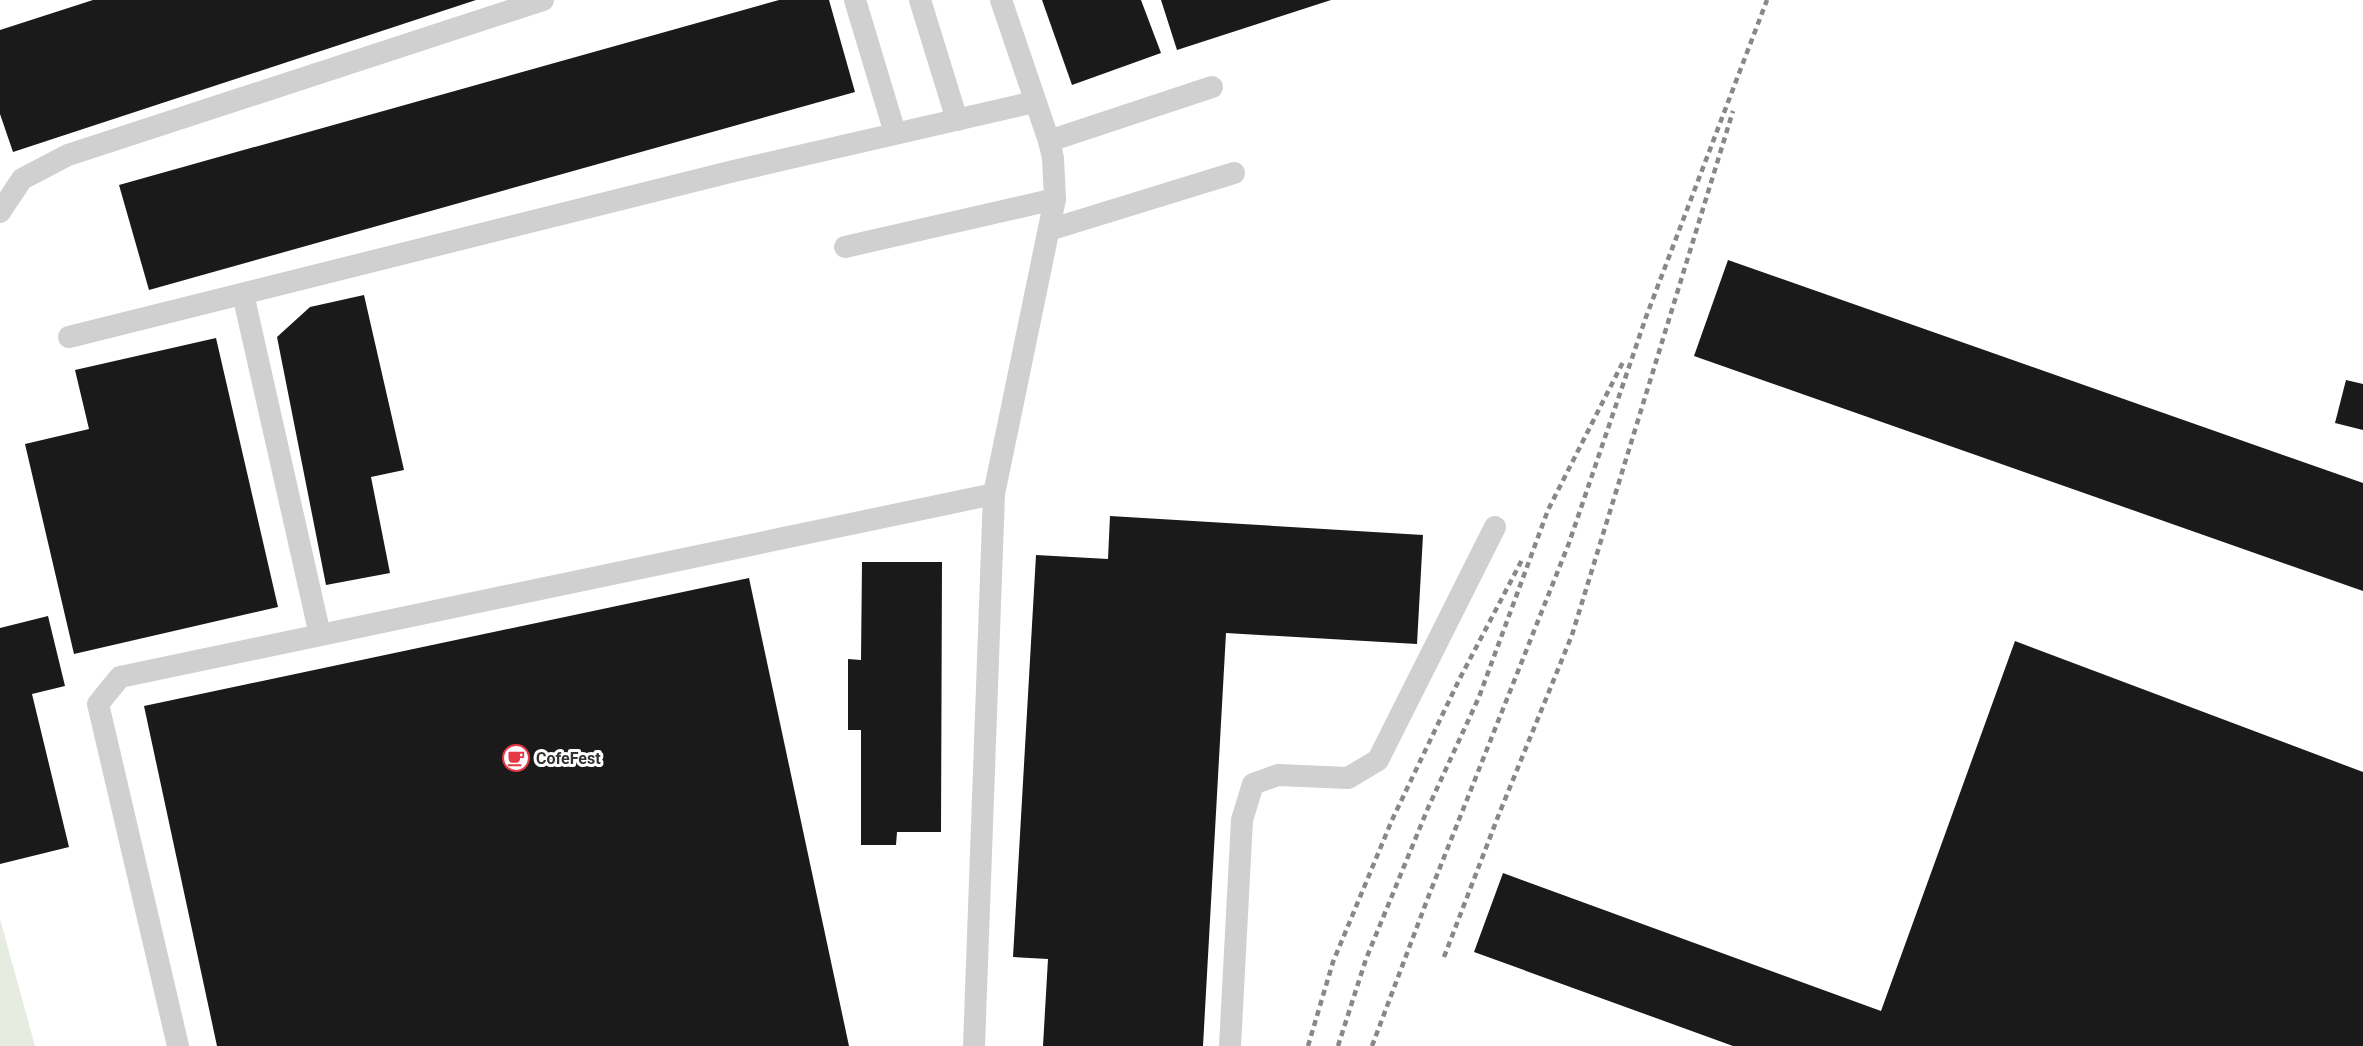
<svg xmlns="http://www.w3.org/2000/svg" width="2363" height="1046" font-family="Roboto,sans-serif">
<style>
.green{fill:#e6ecdf}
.building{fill:#1a1a1a}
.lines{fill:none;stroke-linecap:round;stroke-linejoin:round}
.service{stroke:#d0d0d0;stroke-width:22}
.rail{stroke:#888;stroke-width:4.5;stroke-dasharray:6 4.5;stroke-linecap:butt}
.labels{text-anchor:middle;stroke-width:6;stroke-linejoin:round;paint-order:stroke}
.poi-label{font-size:16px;font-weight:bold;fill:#333;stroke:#fff;text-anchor:start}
</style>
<rect width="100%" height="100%" fill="#fff"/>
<polygon class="green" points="0,919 35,1046 0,1046"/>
<g class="building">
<polygon points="93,0 476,0 13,152 0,114 0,30"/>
<polygon points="779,0 829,0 855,92 149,290 119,185"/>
<polygon points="1042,0 1141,0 1161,53 1072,85"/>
<polygon points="1161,0 1331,0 1177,50"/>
<polygon points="1728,260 2363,483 2363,591 1694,356"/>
<polygon points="364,295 404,470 371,477 390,573 326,585 277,337 310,307"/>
<polygon points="216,338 278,607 74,654 25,444 89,429 75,370"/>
<polygon points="2346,380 2363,384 2363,430 2335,423"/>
<polygon points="1110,516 1423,535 1417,644 1226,633 1203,1046 1043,1046 1048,959 1013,957 1036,555 1108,559"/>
<polygon points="862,562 942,562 941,832 897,832 896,845 861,845 861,730 848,730 848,659 861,660"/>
<polygon points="749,578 849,1046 217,1046 144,706"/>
<polygon points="48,616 65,686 32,694 69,847 0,864 0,628"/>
<polygon points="2015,641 2363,772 2363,1046 1733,1046 1474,952 1503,873 1881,1011"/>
</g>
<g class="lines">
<g class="service">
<polyline points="855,0 895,133"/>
<polyline points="920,0 957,120"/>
<polyline points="1001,0 1049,141 1053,158 1055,199"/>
<polyline points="1049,141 1212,87"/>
<polyline points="0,212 22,179 68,155 543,0"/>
<polyline points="1049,230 1234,173"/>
<polyline points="845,247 1055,199 994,494"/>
<polyline points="243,294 320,635"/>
<polyline points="69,337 734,171 1034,102"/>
<polyline points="178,1046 98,704 120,677 994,494 974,1046"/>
<polyline points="1230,1046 1242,820 1253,784 1278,775 1348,778 1378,760 1495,527"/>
</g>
<g class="rail">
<polyline points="1444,957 1499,814 1572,635 1733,111"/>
<polyline points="1308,1046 1333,962 1392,820 1459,680 1523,558"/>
<polyline points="1338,1046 1366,959 1428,808 1479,697 1548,510 1624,360"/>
<polyline points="1372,1046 1429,895 1569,543 1646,317 1767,0"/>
</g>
</g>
<defs>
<symbol id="cafe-ring" viewBox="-11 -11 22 22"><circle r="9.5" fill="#fff" stroke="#e63946" stroke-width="1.5"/><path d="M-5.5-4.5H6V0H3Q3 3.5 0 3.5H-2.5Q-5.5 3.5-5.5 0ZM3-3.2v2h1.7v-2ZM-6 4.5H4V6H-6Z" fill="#e63946"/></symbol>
</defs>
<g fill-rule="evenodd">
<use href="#cafe-ring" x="501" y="743" width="30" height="30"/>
</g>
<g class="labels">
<g class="poi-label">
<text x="536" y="764">CofeFest</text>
</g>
</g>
</svg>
